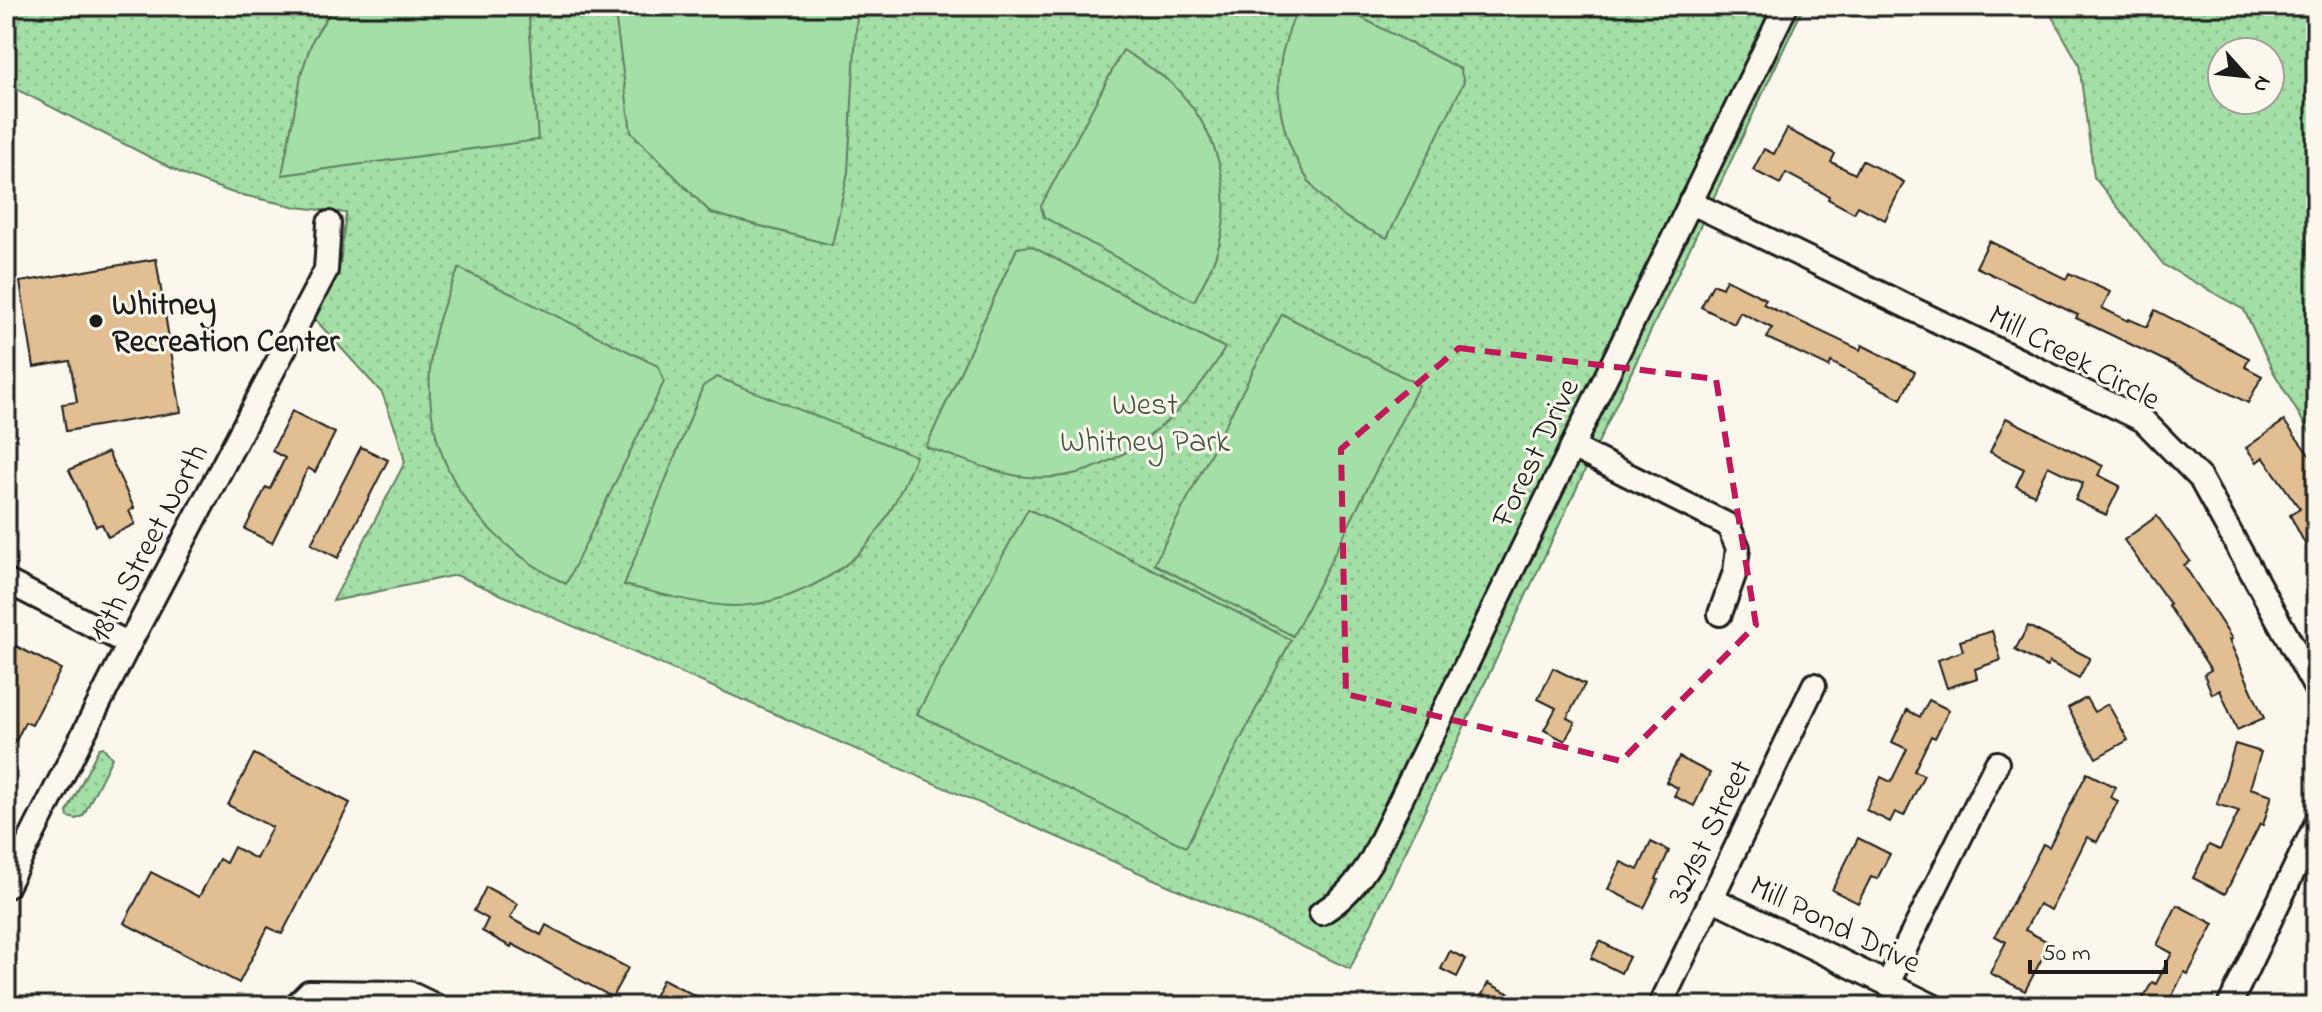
<svg xmlns="http://www.w3.org/2000/svg" width="2322" height="1012" font-family="'Indie Flower',sans-serif">
<style>
.green{fill:url(#green-dots);stroke:#607e61;stroke-width:2;fill-rule:evenodd}
.pitch{fill:#a3dfa6;stroke:#607e61;stroke-width:2}
.building{fill:#e1bf93;stroke:#1c1c1c;stroke-width:2}
.lines{fill:none;stroke-linecap:round;stroke-linejoin:round}
.street-casing{stroke:#1c1c1c;stroke-width:28}
.street{stroke:#fbf7ec;stroke-width:22}
.marked{fill:none;stroke:#c2185b;stroke-width:6;stroke-dasharray:16 10;stroke-linejoin:round}
.poi-dot{fill:#1c1c1c;stroke:#fbf7ec;stroke-width:3}
.labels{text-anchor:middle;stroke-width:6;stroke-linejoin:round;paint-order:stroke}
.poi-label{font-size:32px;font-weight:bold;fill:#1c1c1c;stroke:#fbf7ec;text-anchor:start}
.street-label{font-size:32px;fill:#1c1c1c;stroke:#fbf7ec}
.park-label{font-size:32px;fill:#445645;stroke:#fbf7ec}
</style>
<defs>
<pattern id="green-dots" width="8" height="8" patternUnits="userSpaceOnUse" patternTransform="scale(2)"><rect width="8" height="8" fill="#a3dfa6"/><path d="M2 2h.1M6 6h.1" fill="none" stroke="#8cbf8e" stroke-width="1.8" stroke-linecap="round"/></pattern>
</defs>
<rect width="100%" height="100%" fill="#fbf7ec"/>
<filter id="ink" filterUnits="userSpaceOnUse"><feTurbulence type="fractalNoise" baseFrequency=".0125" numOctaves="2"/><feDisplacementMap in="SourceGraphic" scale="16" xChannelSelector="R" yChannelSelector="G"/><feConvolveMatrix kernelMatrix="1 2 1 2 8 2 1 2 1" color-interpolation-filters="sRGB"/></filter>
<g filter="url(#ink)">
<g class="green">
<polygon points="6,6 1804,6 1350,969 1218,907 456,575 333,601 405,462 397,433 382,393 312,316 340,264 346,213 297,207 233,193 187,176 6,84"/>
<path d="M2046,6H2316V443L2273,371L2244,310L2164,265L2094,177L2079,64ZM2222,52H2270V100H2222Z"/>
<polygon points="103,747 112,758 83,816 76,819 68,817 67,812 99,748"/>
</g>
<g class="pitch">
<polygon points="334,6 528,6 538,140 282,175 302,71 313,39"/>
<polygon points="614,6 848,6 857,14 848,172 832,245 711,213 631,132"/>
<path d="M1298,6H1339L1460,69L1464,82L1387,238C1370,230 1352,223 1337,211C1294,177 1271,113 1281,60C1284,41 1292,23 1298,6Z"/>
<path d="M1123,50C1140,61 1159,72 1174,86C1215,127 1235,188 1219,245C1214,264 1204,283 1194,301L1044,217L1041,206Z"/>
<path d="M1031,246L1225,348C1184,419 1102,493 1013,475C984,469 955,456 926,447L1017,248Z"/>
<path d="M459,268L658,366L664,382L566,584C481,541 424,467 430,368C432,333 445,299 459,268Z"/>
<polygon points="1282,314 1419,385 1293,636 1154,564"/>
<path d="M717,377L916,456C903,486 890,517 869,542C839,579 780,606 733,606C697,605 659,593 624,585L703,386Z"/>
<polygon points="1028,509 1152,569 1291,640 1186,847 917,714"/>
</g>
<g class="building">
<polygon points="1787,129 1835,154 1831,162 1855,174 1862,160 1904,182 1885,220 1858,206 1854,213 1828,199 1829,196 1786,173 1780,184 1753,170 1764,149 1774,154"/>
<polygon points="1989,241 2066,279 2069,273 2110,292 2102,308 2128,321 2129,319 2147,327 2155,310 2249,358 2245,367 2262,376 2248,403 2182,369 2076,318 2078,315 1976,267"/>
<polygon points="156,259 181,412 66,431 62,404 77,402 70,361 34,367 20,282"/>
<polygon points="1726,279 1766,299 1763,304 1860,350 1862,345 1915,372 1901,399 1831,362 1829,367 1767,338 1772,328 1740,312 1734,324 1701,307 1713,284 1722,288"/>
<polygon points="292,411 335,433 315,472 308,468 272,543 245,529 266,487 270,489 285,458 272,451"/>
<polygon points="2006,418 2103,466 2098,475 2120,486 2106,515 2075,500 2083,483 2048,466 2034,495 2016,486 2024,469 1990,452"/>
<polygon points="2284,421 2316,464 2316,565 2290,515 2300,509 2263,457 2257,462 2246,448"/>
<polygon points="361,447 388,460 338,558 311,544"/>
<polygon points="108,452 134,508 129,511 135,524 108,537 102,524 96,526 69,470"/>
<polygon points="2157,516 2190,561 2184,565 2232,639 2229,640 2264,718 2237,730 2220,690 2212,694 2204,674 2211,670 2168,605 2170,604 2124,540"/>
<polygon points="2028,626 2090,658 2079,678 2049,662 2047,667 2015,650"/>
<polygon points="1992,631 2001,660 1975,669 1977,678 1947,688 1938,660 1963,651 1960,641"/>
<polygon points="6,641 61,669 32,725 25,722 16,741 6,736"/>
<polygon points="1553,668 1585,684 1567,718 1575,722 1565,741 1544,730 1556,708 1538,699"/>
<polygon points="2086,698 2094,712 2108,704 2128,740 2096,758 2068,708"/>
<polygon points="1929,700 1949,710 1935,738 1931,736 1914,771 1924,775 1904,816 1895,812 1890,822 1866,810 1881,777 1891,782 1907,749 1892,742 1907,710 1920,717"/>
<polygon points="2235,744 2261,752 2250,788 2272,795 2263,825 2260,824 2225,894 2193,878 2209,845 2220,850 2239,811 2217,804"/>
<polygon points="254,754 350,803 282,934 268,927 239,983 124,923 151,872 199,897 219,859 226,863 234,847 256,859 272,827 228,805"/>
<polygon points="1679,757 1710,773 1694,806 1674,796 1678,788 1666,782"/>
<polygon points="2087,773 2115,787 2110,797 2118,801 2097,842 2087,837 2051,910 2039,904 2025,930 2050,943 2025,991 1990,973 2006,942 1995,936 2043,844 2049,847"/>
<polygon points="1858,838 1890,854 1877,879 1871,877 1858,903 1832,890"/>
<polygon points="1651,842 1669,851 1656,879 1658,880 1644,908 1608,889 1621,862 1638,870"/>
<polygon points="486,887 518,904 510,918 541,935 546,925 628,968 612,997 512,944 511,947 482,931 488,919 474,911"/>
<polygon points="2177,905 2214,924 2188,974 2184,972 2167,1006 2139,1006 2152,982 2156,984 2172,953 2157,945"/>
<polygon points="1600,941 1629,957 1621,973 1591,958"/>
<polygon points="1450,951 1466,959 1457,977 1441,969"/>
<polygon points="663,979 715,1006 649,1006"/>
<polygon points="1488,983 1534,1006 1476,1006"/>
</g>
<g class="lines">
<defs>
<g id="street">
<polyline points="1690,202 2143,420 2200,478 2316,689"/>
<polyline points="1572,447 1728,525 1738,548 1735,572 1720,614"/>
<polyline points="6,581 129,644"/>
<polyline points="6,887 129,644 326,270 329,223"/>
<polyline points="1711,898 1933,1006"/>
<path d="M1321,913C1343,900 1357,883 1371,861L1786,6"/>
<polyline points="1888,983 1997,763"/>
<polyline points="295,1006 309,992 409,993 436,1006"/>
<polyline points="1660,1006 1814,685"/>
<polyline points="2229,1006 2316,824"/>
</g>
</defs>
<use href="#street" class="street-casing"/>
<use href="#street" class="street"/>
</g>
</g>
<path class="marked" d="M1459,348L1716,379L1756,625L1621,761L1346,694L1341,449Z"/>
<circle class="poi-dot" cx="96" cy="321" r="8"/>
<g class="labels">
<g class="poi-label">
<text x="112" y="314">Whitney<tspan x="112" dy="37">Recreation Center</tspan></text>
</g>
<g class="street-label">
<text transform="translate(2075 356) rotate(28)" y="11">Mill Creek Circle</text>
<text transform="translate(1534 452) rotate(-64)" y="11">Forest Drive</text>
<text transform="translate(147 542) rotate(-62)" y="11">18th Street North</text>
<text transform="translate(1708 831) rotate(-64)" y="11">321st Street</text>
<text transform="translate(1836 923) rotate(26)" y="11">Mill Pond Drive</text>
</g>
<g class="park-label">
<text x="1145" y="414">West<tspan x="1145" dy="37">Whitney Park</tspan></text>
</g>
</g>
<rect width="2322" height="1012" fill="none" stroke="#fbf7ec" stroke-width="32"/>
<rect x="16" y="16" width="2290" height="980" fill="none" stroke="#1c1c1c" stroke-width="3" filter="url(#ink)"/>
<g transform="translate(2246 76) rotate(117)"><circle r="38" fill="#fbf7ec" stroke="#a29f99" stroke-width="2"/>
<path d="M0-6L14 30L0 20L-14 30Z" fill="#1c1c1c"/>
<text y="-12" font-size="22" font-weight="bold" text-anchor="middle" fill="#1c1c1c">N</text>
</g>
<path d="M2030 960v12h136v-12" fill="none" stroke="#1c1c1c" stroke-width="4"/>
<text x="2042" y="960" font-size="24" fill="#1c1c1c" stroke="#fbf7ec" stroke-width="6" paint-order="stroke">50 m</text>
</svg>
